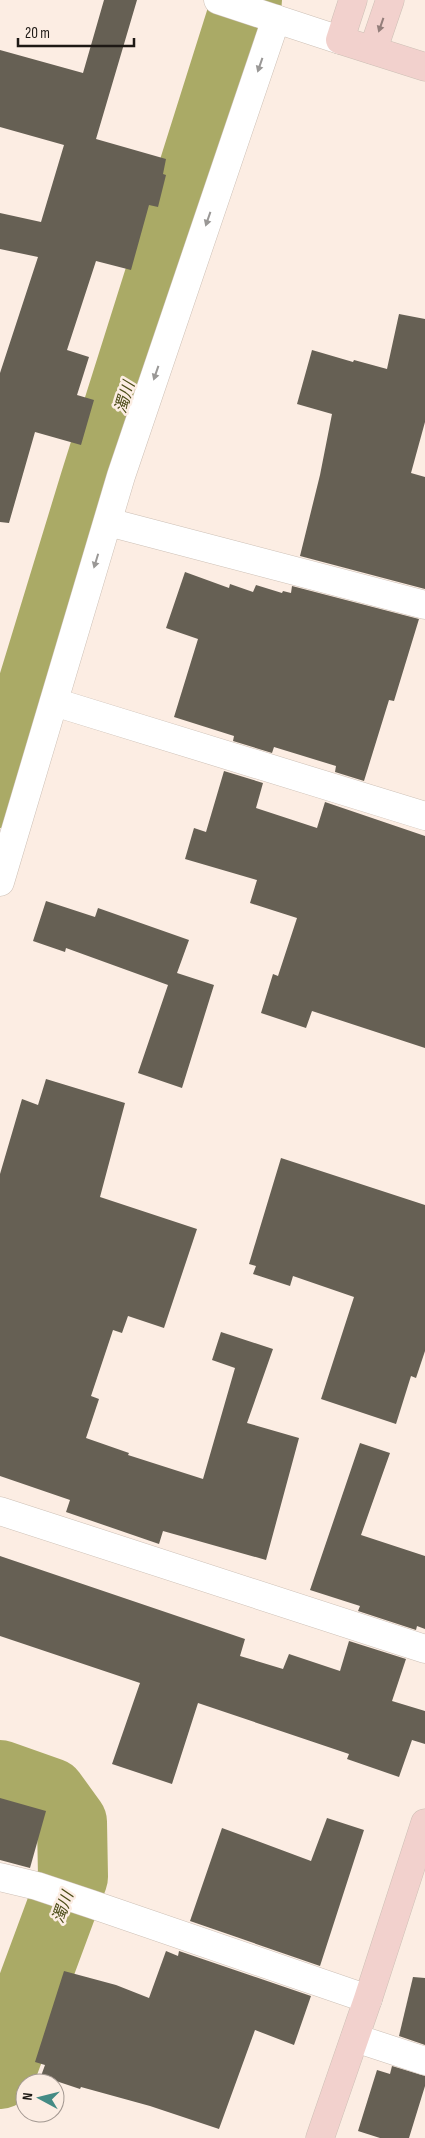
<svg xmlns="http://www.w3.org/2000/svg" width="425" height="2138" font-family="'Sofia Sans Condensed','Noto Sans JP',sans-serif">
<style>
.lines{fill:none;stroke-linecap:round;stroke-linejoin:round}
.river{stroke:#aa6;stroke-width:70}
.building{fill:#666054}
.street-casing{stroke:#cdc0b6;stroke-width:29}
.secondary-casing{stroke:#cdc0b6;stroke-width:29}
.street{stroke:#fff;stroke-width:28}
.secondary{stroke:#f2d1cd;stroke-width:28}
.oneway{fill:#937e7a}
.oneway2{fill:#9a9896}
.labels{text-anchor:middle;stroke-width:5;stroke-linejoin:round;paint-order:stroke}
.water-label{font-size:16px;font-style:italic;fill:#4d4d19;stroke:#fcede3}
</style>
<rect width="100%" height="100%" fill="#fcede3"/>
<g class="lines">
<g class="river">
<polyline points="0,793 95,482 247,0"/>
<polyline points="0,1775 51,1793 72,1822 73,1877 0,2074"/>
</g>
</g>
<g class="building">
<polygon points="104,0 137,0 96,139 166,159 163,174 166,175 158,207 149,205 131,270 96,261 67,350 89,357 77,395 94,400 81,445 35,432 9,523 0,522 0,373 38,257 0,249 0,213 41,222 64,145 0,127 0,50 83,73"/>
<polygon points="399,314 425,319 425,422 411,473 425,477 425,589 300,556 320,475 332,414 297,404 312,350 353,362 354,360 387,369"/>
<polygon points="185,572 229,588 230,584 253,592 256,585 282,593 283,591 291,593 292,586 419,619 394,701 389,700 364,781 335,772 336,766 274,747 272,753 233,741 234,736 174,717 198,639 166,628"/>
<polygon points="224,771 263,783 256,808 317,828 325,802 425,836 425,1048 312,1011 306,1028 261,1013 273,974 278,976 297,918 250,903 257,880 185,859 194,828 206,832"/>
<polygon points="46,901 95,917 98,908 189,940 177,973 214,985 182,1088 138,1073 168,985 66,948 65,952 33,941"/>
<polygon points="46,1079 125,1103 100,1197 197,1229 164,1328 128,1316 122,1333 113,1330 91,1396 99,1399 86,1438 129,1453 128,1455 203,1479 235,1368 212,1360 221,1332 273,1349 247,1423 299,1438 266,1560 163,1531 159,1544 66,1512 70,1500 0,1476 0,1174 22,1099 38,1105"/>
<polygon points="281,1158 425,1205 425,1351 416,1378 411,1376 396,1424 321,1399 354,1297 293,1276 290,1286 253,1274 256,1266 249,1264"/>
<polygon points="360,1443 390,1453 361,1535 425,1556 425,1629 417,1626 416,1630 358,1611 360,1606 310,1590"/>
<polygon points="0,1556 245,1639 240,1656 283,1669 289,1654 340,1671 349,1641 406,1659 392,1701 425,1711 425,1744 412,1740 399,1777 347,1759 349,1754 198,1703 172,1784 112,1764 140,1683 0,1636"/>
<polygon points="0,1798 46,1811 30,1868 0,1860"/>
<polygon points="327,1818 364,1830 320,1966 190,1921 222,1828 311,1861"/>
<polygon points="166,1951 178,1956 179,1951 311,1996 294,2045 255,2030 219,2129 150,2106 81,2087 80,2089 41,2076 45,2065 35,2062 64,1971 116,1985 149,1998"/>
<polygon points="413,1977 425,1978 425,2045 399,2036"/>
<polygon points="392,2066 425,2076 425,2086 409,2138 380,2138 358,2131 377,2070 390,2074"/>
</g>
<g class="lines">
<defs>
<g id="street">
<polyline points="218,0 340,40"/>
<polyline points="108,522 425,605"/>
<polyline points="54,702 425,816"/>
<polyline points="0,882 121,476 276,19"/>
<polyline points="0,1511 425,1649"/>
<polyline points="0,1877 37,1886 91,1904 368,1999"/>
<polyline points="355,2038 425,2061"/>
</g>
<g id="secondary">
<polyline points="353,0 340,40 425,67"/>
<polyline points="373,50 390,0"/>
<polyline points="320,2138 368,1999 425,1823"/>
</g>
</defs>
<use href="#street" class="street-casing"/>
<use href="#secondary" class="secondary-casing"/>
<use href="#street" class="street"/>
<use href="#secondary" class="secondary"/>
</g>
<defs><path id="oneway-solid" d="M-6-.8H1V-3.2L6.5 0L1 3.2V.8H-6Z" transform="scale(1.25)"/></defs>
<use class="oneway" href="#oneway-solid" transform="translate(381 25) rotate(109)"/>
<g class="oneway2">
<use href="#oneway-solid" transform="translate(260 65) rotate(109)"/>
<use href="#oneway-solid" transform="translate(208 219) rotate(109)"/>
<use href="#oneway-solid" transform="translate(156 373) rotate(109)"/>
<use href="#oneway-solid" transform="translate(96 561) rotate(107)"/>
</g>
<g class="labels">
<g class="water-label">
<text transform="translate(124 397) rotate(-73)" y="6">濁川</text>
<text transform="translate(62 1907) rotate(-70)" y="6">濁川</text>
</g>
</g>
<g transform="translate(40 2098) rotate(277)"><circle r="24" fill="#fcede3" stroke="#a39891"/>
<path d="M0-4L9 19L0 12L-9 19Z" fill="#448b85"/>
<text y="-8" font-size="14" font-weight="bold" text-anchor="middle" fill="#1e1915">N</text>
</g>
<path d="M18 38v8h116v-8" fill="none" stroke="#1e1915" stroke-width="2.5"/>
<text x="25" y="38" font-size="15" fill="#1e1915" stroke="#fcede3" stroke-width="4" paint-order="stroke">20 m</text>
</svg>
